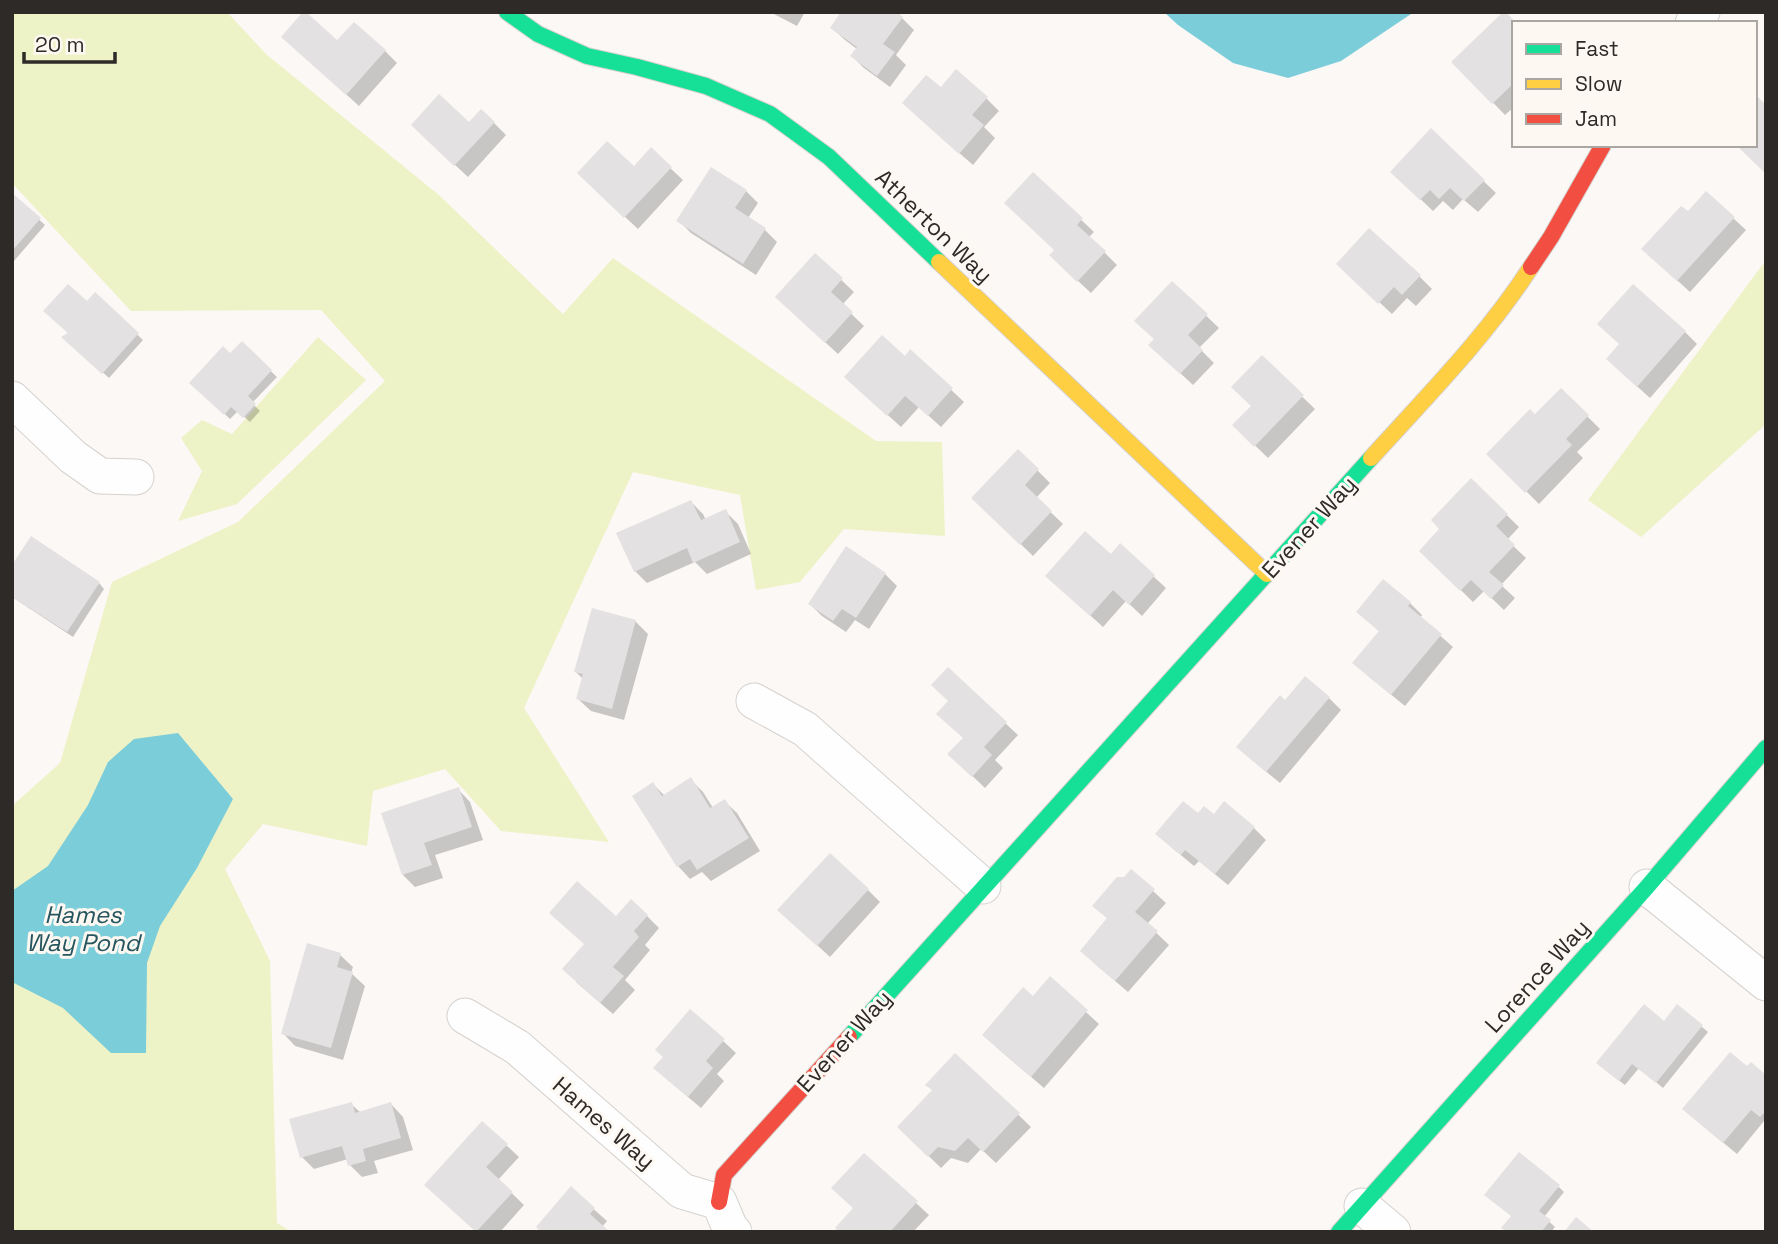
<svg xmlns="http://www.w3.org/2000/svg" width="1778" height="1244" font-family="'Space Grotesk',sans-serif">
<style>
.green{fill:#eef3c7}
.water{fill:#7ccdda}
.shadow{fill:#0003}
.building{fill:#e3e1e2}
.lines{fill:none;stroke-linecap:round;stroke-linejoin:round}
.street-casing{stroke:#d5d2cf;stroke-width:37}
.fast-casing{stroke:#d5d2cf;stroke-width:18}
.slow-casing{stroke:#d5d2cf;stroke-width:18}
.jam-casing{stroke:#d5d2cf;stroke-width:18}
.street{stroke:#fefefe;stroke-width:35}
.fast{stroke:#16e098;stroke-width:16}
.slow{stroke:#ffcf43;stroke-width:16}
.jam{stroke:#f24e42;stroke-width:16}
.labels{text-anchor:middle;stroke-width:6;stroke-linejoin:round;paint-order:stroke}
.street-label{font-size:23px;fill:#2d2a27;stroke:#fef8f2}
.water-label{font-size:24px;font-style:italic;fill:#25565f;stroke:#fef8f2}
</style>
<rect width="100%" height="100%" fill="#fbf8f5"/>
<g class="green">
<polygon points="12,12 227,12 266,54 440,196 563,314 613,258 876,441 942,442 945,536 844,529 800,582 756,590 740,495 633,472 524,708 609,842 501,831 445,769 373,791 367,846 263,824 225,869 270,961 277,1223 292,1232 12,1232 12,806 60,763 112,582 238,522 385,381 321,310 131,311 12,183"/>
<polygon points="1766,260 1766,424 1641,537 1588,500"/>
<polygon points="318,337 366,380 237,504 178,521 202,471 181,438 202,420 232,434"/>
</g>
<g class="water">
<polygon points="1164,12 1414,12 1341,61 1288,78 1233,63 1178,25"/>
<polygon points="178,733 233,799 197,868 160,926 147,963 146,1053 111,1053 63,1008 12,982 12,891 48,866 88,805 108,762 134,739"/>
</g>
<g class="shadow">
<polygon points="770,12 805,12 797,26"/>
<polygon points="902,18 914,30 896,55 906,65 890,87 864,68 852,56 857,49 845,40 832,28"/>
<polygon points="1514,23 1514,107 1505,115 1454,62"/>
<polygon points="337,43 385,51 397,63 359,106 296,49"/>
<polygon points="941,90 987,99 999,111 984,127 995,138 973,165 916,115"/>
<polygon points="494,123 506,135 468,177 425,137 469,125"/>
<polygon points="1431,131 1496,193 1478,212 1463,199 1453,210 1443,201 1433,211 1392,172"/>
<polygon points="651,150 683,180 638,229 592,186 634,168"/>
<polygon points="1033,174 1094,232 1089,237 1117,265 1091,293 1063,267 1056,250"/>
<polygon points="746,191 758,203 748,218 765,230 777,242 756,275 691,233 679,221"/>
<polygon points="12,195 45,225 14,261 12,260"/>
<polygon points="1688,214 1733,218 1746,230 1690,292 1656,261"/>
<polygon points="815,255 854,292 842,305 864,326 838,354 789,309"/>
<polygon points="1351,276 1419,276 1432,289 1416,306 1407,298 1392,314"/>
<polygon points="1172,283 1219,328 1199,348 1214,363 1193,385 1163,357 1156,340"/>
<polygon points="95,295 143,340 109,378 64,337 71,333 87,303"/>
<polygon points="1685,332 1697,344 1650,398 1620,371"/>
<polygon points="242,344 277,377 252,403 260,411 250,422 238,411 230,419 192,383 230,356"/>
<polygon points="911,352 964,402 941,427 919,407 901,427 859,389 905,359"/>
<polygon points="1262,358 1315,409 1268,458 1234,425 1253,406"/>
<polygon points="1561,390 1600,429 1577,452 1583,458 1539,504 1489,454 1535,416"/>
<polygon points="1018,451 1050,483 1036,498 1063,524 1033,556 973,498"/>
<polygon points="1471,480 1519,527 1507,540 1526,558 1501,585 1515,598 1504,610 1484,591 1473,602 1421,551 1442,529"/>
<polygon points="691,502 703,514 706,520 725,511 738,524 751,554 707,574 695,562 647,583 635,571"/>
<polygon points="1120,546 1166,588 1142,616 1126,601 1103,627 1060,588 1111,556"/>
<polygon points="885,574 897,586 869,629 855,620 846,632 822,616 810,604"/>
<polygon points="99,583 104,589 73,637 12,597"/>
<polygon points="1410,603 1422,615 1420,618 1453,647 1405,706 1367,675 1380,632 1358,612"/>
<polygon points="635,621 648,634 624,720 591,711 578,699 583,679 576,672"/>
<polygon points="1329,698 1341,710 1280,783 1251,759"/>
<polygon points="1005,723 1018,735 995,760 1003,768 985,788 962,766"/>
<polygon points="691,780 703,792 713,808 724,801 737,813 760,851 711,881 702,872 690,879 678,866 634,797 653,784 665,796"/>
<polygon points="458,789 470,802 483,840 435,855 443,878 415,887 403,875"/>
<polygon points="1199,816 1214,816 1254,828 1266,840 1228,885 1199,861 1194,866 1170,846"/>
<polygon points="868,890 880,902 830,957 792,922"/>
<polygon points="1153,891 1166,903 1147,924 1169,945 1128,992 1094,963 1109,919"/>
<polygon points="647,916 659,928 645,945 650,950 625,980 635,990 613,1014 576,982 616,918"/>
<polygon points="308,946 340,955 353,967 351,973 365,986 343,1060 295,1046 283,1033"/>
<polygon points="1050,979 1099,1024 1044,1088 996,1047 1033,998"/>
<polygon points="1677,1006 1708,1032 1663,1088 1639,1068 1625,1085 1604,1069 1664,1023"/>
<polygon points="691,1011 736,1053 717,1074 724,1081 701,1108 668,1080 665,1057"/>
<polygon points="956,1055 1031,1127 996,1163 981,1149 968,1163 951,1158 941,1168 899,1127 934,1091"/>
<polygon points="1748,1069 1766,1077 1766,1122 1764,1121 1737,1154 1697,1121"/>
<polygon points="351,1104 361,1113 391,1104 403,1117 413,1150 374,1161 378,1173 362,1177 350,1165 348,1159 314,1169 302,1157"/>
<polygon points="506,1145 519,1157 498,1180 524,1205 500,1232 477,1232 439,1197"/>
<polygon points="1559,1187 1564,1192 1544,1217 1555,1227 1551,1232 1508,1232 1512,1216"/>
<polygon points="571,1189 607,1221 602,1227 543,1232"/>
<polygon points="916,1203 929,1215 913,1232 841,1232 855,1209"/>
</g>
<g class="building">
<polygon points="303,12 306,12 337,40 354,22 386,50 346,95 281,37"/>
<polygon points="841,12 897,12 903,17 883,44 895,52 877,76 850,56 857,47 830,28"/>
<polygon points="1503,12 1506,12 1516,23 1514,23 1514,83 1492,104 1451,62"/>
<polygon points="956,69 988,97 972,115 984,125 959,154 902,103 926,75 941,87"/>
<polygon points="439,94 469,122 481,109 495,122 454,166 411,125"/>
<polygon points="1755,94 1764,103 1766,101 1766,174 1736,145 1755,145"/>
<polygon points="1431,128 1485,180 1464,201 1450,188 1439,199 1430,190 1420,200 1390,172"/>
<polygon points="607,141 634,166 651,147 672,167 624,218 577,173"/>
<polygon points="711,167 747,190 735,208 766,228 743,264 676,221"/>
<polygon points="1033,172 1083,218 1077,225 1106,251 1077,282 1049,255 1054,250 1004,203"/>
<polygon points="1706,191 1735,217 1677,281 1641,249 1681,206 1688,211"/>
<polygon points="12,193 41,218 12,251"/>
<polygon points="1369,228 1421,275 1402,295 1394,287 1378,304 1336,264"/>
<polygon points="815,253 843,278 831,292 853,312 825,343 775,297"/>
<polygon points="1172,281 1208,314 1188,335 1203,350 1180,374 1148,345 1154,339 1134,321"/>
<polygon points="68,284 87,301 95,292 139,333 102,374 61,337 68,333 43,311"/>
<polygon points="1633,284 1686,331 1637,387 1606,359 1619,344 1597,324"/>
<polygon points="882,335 905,356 910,349 953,388 928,416 905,396 887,416 844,377"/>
<polygon points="242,341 272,370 248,396 256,404 243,418 231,407 224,415 189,383 223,346 230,353"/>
<polygon points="1262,355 1304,395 1254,447 1232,425 1251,406 1231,387"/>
<polygon points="1561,388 1589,415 1566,439 1572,445 1525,493 1486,454 1530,409 1535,414"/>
<polygon points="1018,449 1039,469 1025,485 1052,511 1020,545 971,498"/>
<polygon points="1471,478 1508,514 1496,526 1515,545 1489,572 1504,585 1491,599 1471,580 1460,591 1419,551 1439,529 1431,520"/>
<polygon points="691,500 701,520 726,509 740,542 693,563 687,548 634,572 616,533"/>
<polygon points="1085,531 1111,554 1120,543 1155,575 1129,605 1113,590 1090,616 1045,576"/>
<polygon points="31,536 100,582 67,632 12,597 12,565"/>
<polygon points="846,546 886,573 856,618 842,609 833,621 808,604"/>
<polygon points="1383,579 1411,602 1408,606 1442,634 1391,695 1352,663 1379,631 1356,612"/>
<polygon points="592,608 636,620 612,709 576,699 583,674 574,672"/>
<polygon points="948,667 1007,722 984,747 992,755 972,777 947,754 963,738 936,714 948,701 931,685"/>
<polygon points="1305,676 1330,697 1266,772 1236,747 1280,695 1285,700"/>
<polygon points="691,777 710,808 725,799 749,838 697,870 690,859 677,867 632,796 653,782 662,796"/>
<polygon points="459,787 472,827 424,843 432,865 402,875 381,813"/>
<polygon points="1183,801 1198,813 1204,806 1214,814 1224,801 1255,827 1215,874 1185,850 1181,855 1155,834"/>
<polygon points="830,853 869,889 817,946 777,910"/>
<polygon points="1131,869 1155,889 1135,912 1158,931 1115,981 1080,951 1107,918 1092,906 1117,877 1124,877"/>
<polygon points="577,881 616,916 631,899 648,915 634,931 639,937 613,967 624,976 600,1003 562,969 584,944 549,913"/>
<polygon points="307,943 341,953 337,967 353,972 331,1048 281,1034"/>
<polygon points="1050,976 1088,1010 1031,1077 982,1035 1023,987 1033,996"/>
<polygon points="1644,1004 1664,1021 1677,1004 1703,1025 1656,1083 1632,1064 1619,1081 1596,1063"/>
<polygon points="690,1009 725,1039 706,1061 713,1068 688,1097 653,1068 663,1057 655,1050"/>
<polygon points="1730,1052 1747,1066 1751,1062 1766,1075 1766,1111 1760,1117 1751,1110 1723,1143 1682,1109"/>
<polygon points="955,1053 1020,1113 983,1152 968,1138 955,1151 938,1147 928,1157 897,1127 932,1090 925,1085"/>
<polygon points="352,1102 355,1113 391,1102 401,1138 363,1149 366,1161 348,1166 342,1146 300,1158 289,1119"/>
<polygon points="482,1121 508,1144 486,1167 513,1192 476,1232 424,1185"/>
<polygon points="1519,1152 1560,1185 1539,1211 1551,1220 1541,1232 1507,1232 1501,1228 1511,1216 1484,1195"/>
<polygon points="864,1153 918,1201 890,1232 839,1232 835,1228 853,1208 831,1188"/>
<polygon points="571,1186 595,1208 590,1214 610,1232 541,1232 536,1227"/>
<polygon points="1576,1217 1594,1232 1564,1232"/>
</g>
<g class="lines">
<defs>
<g id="street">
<polyline points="1693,23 1702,12"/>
<polyline points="12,399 73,457 100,476 136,477"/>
<polyline points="754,701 805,729 983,886"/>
<polyline points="1647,887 1766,983"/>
<polyline points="465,1016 517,1047 682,1191 719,1202 730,1228 734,1232"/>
<polyline points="1362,1206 1393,1232"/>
</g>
<g id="fast">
<polyline points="507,12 538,34 587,56 637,67 706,86 770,114 829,157 939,262"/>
<polyline points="849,1037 1371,458"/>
<polyline points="1339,1232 1647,887 1766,748"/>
</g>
<g id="slow">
<polyline points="939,262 1267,574"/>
<path d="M1371,458C1426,397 1486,337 1531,267"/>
</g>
<g id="jam">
<polyline points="1531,267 1551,237 1603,145"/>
<polyline points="719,1202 724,1175 849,1037"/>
</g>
</defs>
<use href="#street" class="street-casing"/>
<use href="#fast" class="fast-casing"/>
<use href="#slow" class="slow-casing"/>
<use href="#jam" class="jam-casing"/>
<use href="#street" class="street"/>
<use href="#fast" class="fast"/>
<use href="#slow" class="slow"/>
<use href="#jam" class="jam"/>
</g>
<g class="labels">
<g class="street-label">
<text transform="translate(934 226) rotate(44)" y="8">Atherton Way</text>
<text transform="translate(1309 527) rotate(-48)" y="8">Evener Way</text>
<text transform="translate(1537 976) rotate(-48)" y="8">Lorence Way</text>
<text transform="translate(844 1041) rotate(-48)" y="8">Evener Way</text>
<text transform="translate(604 1123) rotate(41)" y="8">Hames Way</text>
</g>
<g class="water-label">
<text x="83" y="923">Hames<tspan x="83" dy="28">Way Pond</tspan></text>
</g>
</g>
<rect width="1778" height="1244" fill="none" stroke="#2d2a27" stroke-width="28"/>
<rect x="1512" y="21" width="245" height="126" fill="#fef8f2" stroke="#aaa6a1" stroke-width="2"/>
<rect x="1526" y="44" width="35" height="10" fill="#16e098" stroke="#aaa6a1" stroke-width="2"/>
<text x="1575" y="56" font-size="21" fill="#2d2a27">Fast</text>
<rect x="1526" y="79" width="35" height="10" fill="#ffcf43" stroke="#aaa6a1" stroke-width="2"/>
<text x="1575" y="91" font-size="21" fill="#2d2a27">Slow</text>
<rect x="1526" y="114" width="35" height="10" fill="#f24e42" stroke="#aaa6a1" stroke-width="2"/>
<text x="1575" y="126" font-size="21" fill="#2d2a27">Jam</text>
<path d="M24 52v10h91v-10" fill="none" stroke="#2d2a27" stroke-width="3.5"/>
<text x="35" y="52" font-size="21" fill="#2d2a27" stroke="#fef8f2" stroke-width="5" paint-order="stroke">20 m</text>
</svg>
